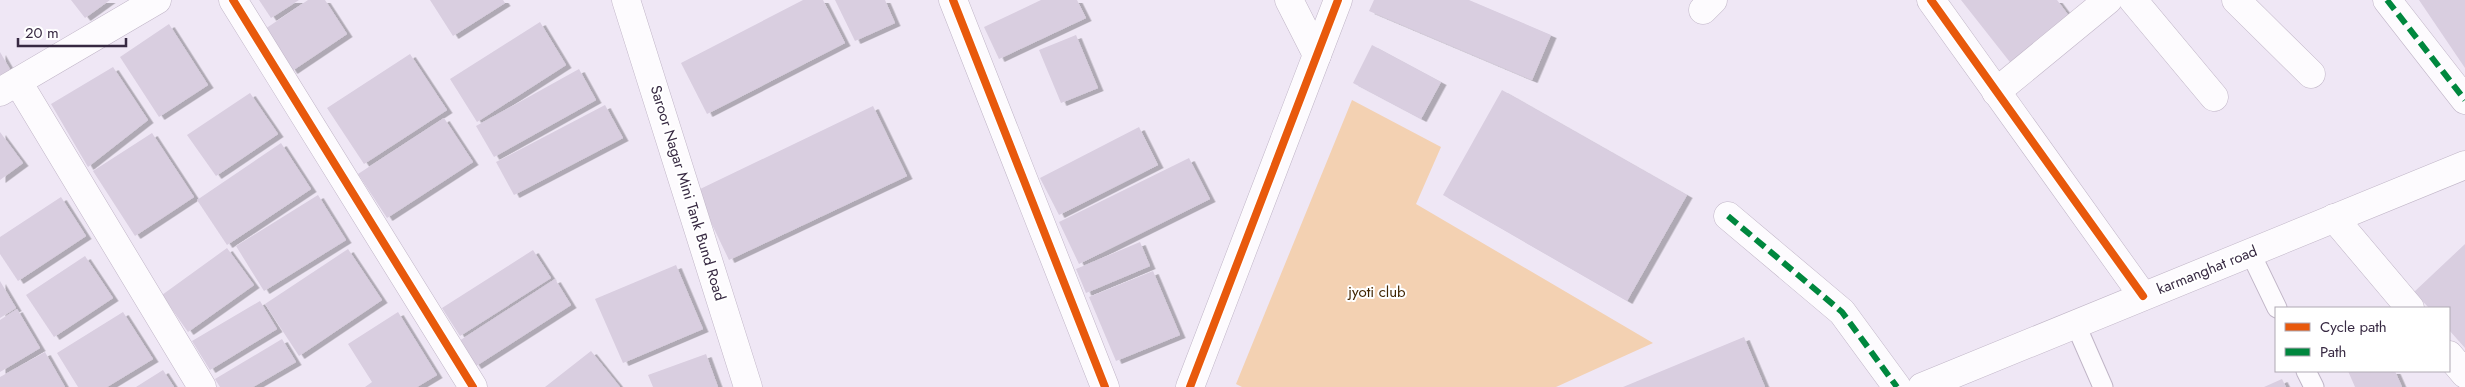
<svg xmlns="http://www.w3.org/2000/svg" width="2465" height="387" font-family="Jost,sans-serif">
<style>
.green{fill:#f3d1b2}
.building{fill:#d9cee0;filter:url(#shadow)}
.lines{fill:none;stroke-linecap:round;stroke-linejoin:round}
.service-casing{stroke:#c0b5c7;stroke-width:21}
.minor-casing{stroke:#c0b5c7;stroke-width:29}
.secondary-casing{stroke:#c0b5c7;stroke-width:29}
.service{stroke:#fdfbfe;stroke-width:19}
.minor{stroke:#fdfbfe;stroke-width:28}
.secondary{stroke:#fdfbfe;stroke-width:28}
.quiet{stroke:#00873e;stroke-width:6;stroke-dasharray:12 6;stroke-linecap:butt}
.cycleway-casing{stroke:#fff;stroke-width:11}
.cycleway{stroke:#e8590c;stroke-width:8}
.labels{text-anchor:middle;stroke-width:4;stroke-linejoin:round;paint-order:stroke}
.street-label{font-size:15px;fill:#372942;stroke:#fff}
.park-label{font-size:15px;fill:#402500;stroke:#fff}
</style>
<defs>
<filter id="shadow"><feDropShadow dx="5.5" dy="3" stdDeviation="0" flood-color="#0004"/></filter>
</defs>
<rect width="100%" height="100%" fill="#efe7f5"/>
<polygon class="green" points="1352,100 1441,147 1416,204 1653,343 1556,387 1242,387 1236,384"/>
<g class="building">
<polygon points="71,0 110,0 85,18"/>
<polygon points="259,0 299,0 271,18"/>
<polygon points="308,0 325,0 347,34 292,71 265,29"/>
<polygon points="430,0 503,0 505,3 453,36"/>
<polygon points="803,0 823,0 845,43 707,114 681,63"/>
<polygon points="835,0 885,0 895,23 855,41"/>
<polygon points="1041,0 1077,0 1086,18 999,59 984,27"/>
<polygon points="1374,0 1469,0 1551,35 1532,80 1369,11"/>
<polygon points="1961,0 2057,0 2072,20 2013,66"/>
<polygon points="2419,0 2465,0 2465,68"/>
<polygon points="540,22 566,65 477,122 450,79"/>
<polygon points="169,24 208,85 159,117 120,57"/>
<polygon points="1076,35 1098,88 1061,103 1039,50"/>
<polygon points="1372,45 1441,82 1421,119 1353,83"/>
<polygon points="0,52 11,71 0,77"/>
<polygon points="410,54 447,110 364,164 327,108"/>
<polygon points="113,67 148,120 88,167 51,104"/>
<polygon points="579,69 596,100 494,157 476,126"/>
<polygon points="1502,90 1687,195 1627,301 1443,195"/>
<polygon points="250,93 278,134 216,176 187,135"/>
<polygon points="605,105 623,138 514,195 496,162"/>
<polygon points="873,106 907,176 729,260 696,191"/>
<polygon points="444,118 473,162 387,218 358,174"/>
<polygon points="1139,127 1158,165 1059,215 1040,178"/>
<polygon points="0,132 23,163 0,180"/>
<polygon points="152,133 194,197 135,236 93,171"/>
<polygon points="281,143 311,189 227,245 197,200"/>
<polygon points="1189,158 1210,199 1079,264 1059,222"/>
<polygon points="318,195 346,240 264,291 236,246"/>
<polygon points="61,197 86,236 18,281 0,254 0,237"/>
<polygon points="1140,242 1150,266 1086,293 1076,269"/>
<polygon points="2465,244 2465,348 2449,330 2449,308 2429,308 2414,292"/>
<polygon points="227,248 254,285 188,332 162,295"/>
<polygon points="348,249 382,300 299,356 265,304"/>
<polygon points="533,250 551,278 460,336 442,308"/>
<polygon points="85,256 113,298 54,337 26,295"/>
<polygon points="676,265 703,329 623,363 595,299"/>
<polygon points="1153,271 1180,335 1116,361 1089,297"/>
<polygon points="555,279 571,305 476,366 459,341"/>
<polygon points="0,281 16,308 0,318"/>
<polygon points="260,301 277,329 210,370 192,341"/>
<polygon points="17,309 40,348 0,372 0,320"/>
<polygon points="123,312 153,359 107,387 78,387 57,353"/>
<polygon points="398,312 437,375 417,387 365,387 372,382 348,344"/>
<polygon points="1744,337 1765,387 1623,387"/>
<polygon points="282,339 296,362 253,387 220,387 215,379"/>
<polygon points="591,351 620,387 545,387"/>
<polygon points="45,352 65,387 0,387 0,377"/>
<polygon points="706,354 718,387 653,387 648,375"/>
<polygon points="163,370 174,387 136,387"/>
<polygon points="2348,371 2395,371 2402,387 2355,387"/>
<polygon points="2282,379 2286,387 2264,387"/>
</g>
<g class="lines">
<defs>
<g id="service">
<polyline points="2250,252 2277,308"/>
<polyline points="2075,323 2103,387"/>
<polyline points="2306,371 2314,387"/>
</g>
<g id="minor">
<polyline points="233,0 473,387"/>
<polyline points="953,0 1105,387"/>
<polyline points="1289,0 1317,55"/>
<polyline points="1931,0 2143,296"/>
<polyline points="2133,0 2214,97"/>
<polyline points="2236,0 2311,74"/>
<polyline points="2387,0 2465,100"/>
<polyline points="1703,10 1713,0"/>
<polyline points="18,82 202,387"/>
<polyline points="0,92 157,0"/>
<polyline points="1996,92 2108,0"/>
<polyline points="1728,216 1842,312 1897,387"/>
<polyline points="2334,218 2410,308"/>
<polyline points="2449,355 2465,374"/>
<polyline points="1190,387 1338,0"/>
</g>
<g id="secondary">
<polyline points="626,0 748,387"/>
<polyline points="1922,387 2465,165"/>
</g>
</defs>
<use href="#service" class="service-casing"/>
<use href="#minor" class="minor-casing"/>
<use href="#secondary" class="secondary-casing"/>
<use href="#service" class="service"/>
<use href="#minor" class="minor"/>
<use href="#secondary" class="secondary"/>
<g class="quiet">
<polyline points="2387,0 2465,100"/>
<polyline points="1728,216 1842,312 1897,387"/>
</g>
<defs>
<g id="cycleway">
<polyline points="233,0 473,387"/>
<polyline points="953,0 1105,387"/>
<polyline points="1931,0 2143,296"/>
<polyline points="1190,387 1338,0"/>
</g>
</defs>
<use href="#cycleway" class="cycleway-casing"/>
<use href="#cycleway" class="cycleway"/>
</g>
<g class="labels">
<g class="street-label">
<text transform="translate(688 193) rotate(73)" y="5">Saroor Nagar Mini Tank Bund Road</text>
<text transform="translate(2207 270) rotate(-22)" y="5">karmanghat road</text>
</g>
<g class="park-label">
<text x="1377" y="297">jyoti club</text>
</g>
</g>
<rect x="2275" y="307" width="175" height="65" fill="#ffffff" stroke="#afa9b3"/>
<rect x="2285" y="323" width="25" height="8" fill="#e8590c" stroke="#afa9b3"/>
<text x="2320" y="332" font-size="15" fill="#372942">Cycle path</text>
<rect x="2285" y="348" width="25" height="8" fill="#00873e" stroke="#afa9b3"/>
<text x="2320" y="357" font-size="15" fill="#372942">Path</text>
<path d="M18 38v8h108v-8" fill="none" stroke="#372942" stroke-width="2.5"/>
<text x="25" y="38" font-size="15" fill="#372942" stroke="#ffffff" stroke-width="4" paint-order="stroke">20 m</text>
</svg>
